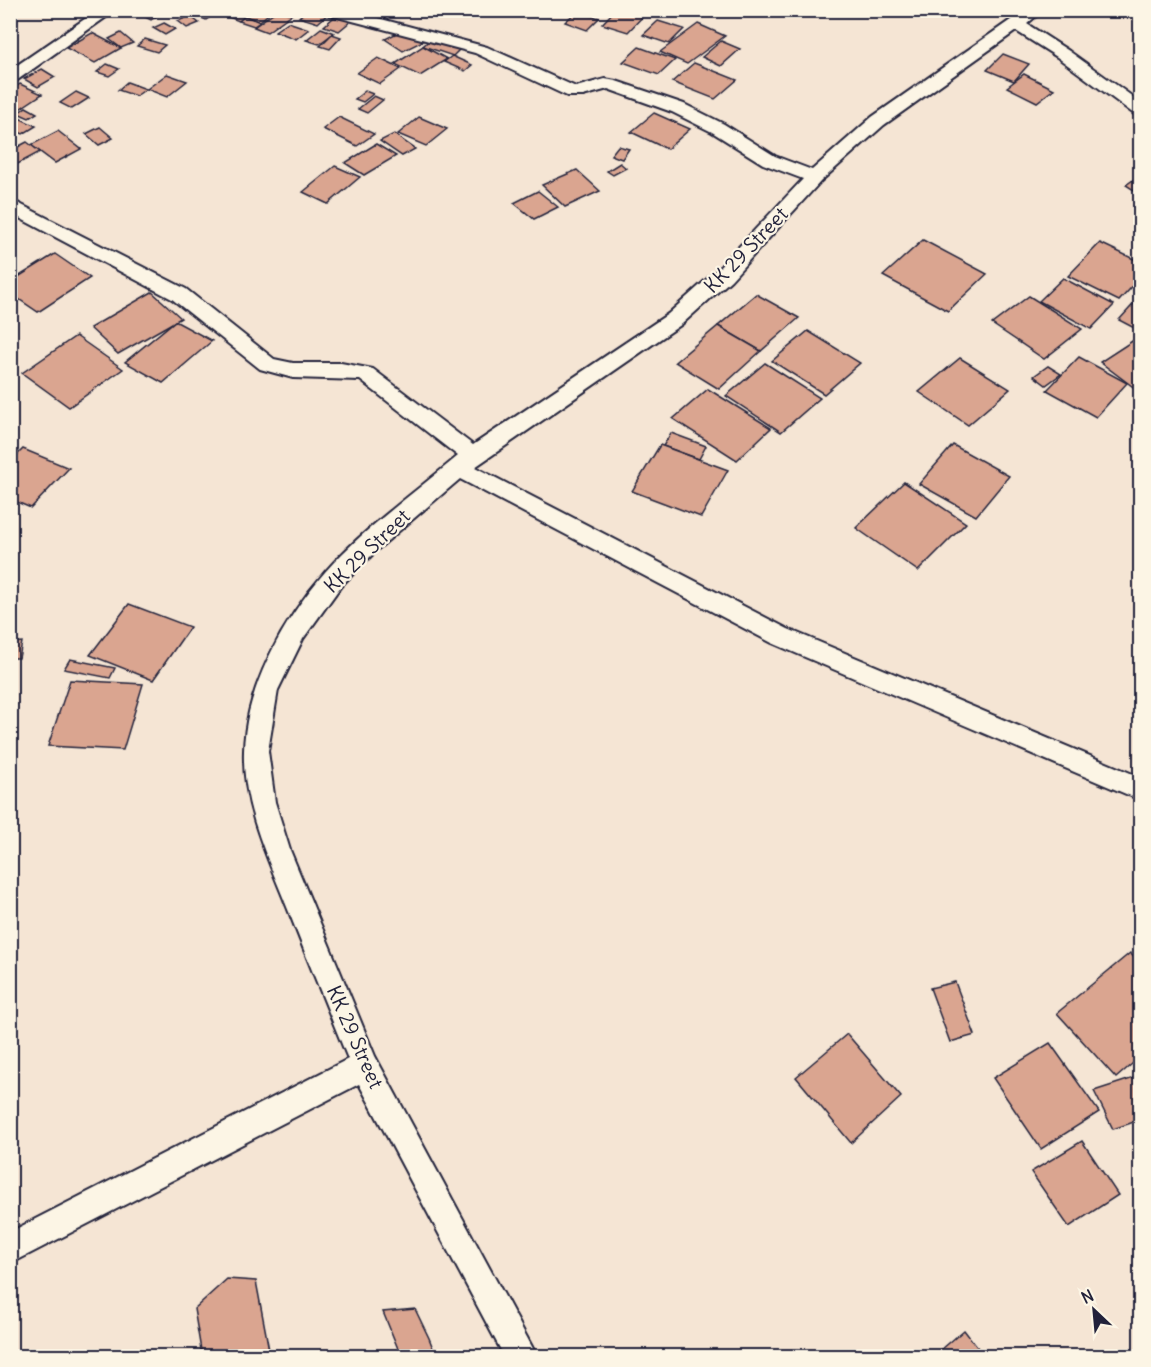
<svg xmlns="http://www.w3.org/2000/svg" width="1151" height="1367" font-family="Delius,sans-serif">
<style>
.building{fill:#daa590;stroke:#22223b;stroke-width:1.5}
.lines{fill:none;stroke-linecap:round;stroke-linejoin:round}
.street-casing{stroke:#22223b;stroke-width:4}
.street{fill:#fcf5e5;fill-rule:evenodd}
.labels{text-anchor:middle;stroke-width:4.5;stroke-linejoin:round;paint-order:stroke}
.street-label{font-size:20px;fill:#22223b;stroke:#fcf5e5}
</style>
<rect width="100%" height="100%" fill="#f5e5d4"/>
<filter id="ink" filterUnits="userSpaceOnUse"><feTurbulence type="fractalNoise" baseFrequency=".0167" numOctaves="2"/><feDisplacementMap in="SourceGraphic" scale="12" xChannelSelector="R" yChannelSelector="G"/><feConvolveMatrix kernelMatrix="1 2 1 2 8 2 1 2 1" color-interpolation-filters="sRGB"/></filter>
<g filter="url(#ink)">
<g class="building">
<polygon points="135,10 167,10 151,20 133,11"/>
<polygon points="199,10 210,10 216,13 206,20 193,14"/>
<polygon points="238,10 273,10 260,21 235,13"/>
<polygon points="277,10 292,14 267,32 254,27"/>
<polygon points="307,10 330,10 331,11 318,23 299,17"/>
<polygon points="615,10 637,10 646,13 628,32 602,24"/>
<polygon points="341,11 357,16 339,31 324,26"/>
<polygon points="577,11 599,18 587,30 565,22"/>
<polygon points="232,12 245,16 239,21 226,16"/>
<polygon points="190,16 199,23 187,28 178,21"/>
<polygon points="245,16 260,22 254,26 239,21"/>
<polygon points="658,21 684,29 669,44 643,35"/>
<polygon points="288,22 309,29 296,39 275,31"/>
<polygon points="164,23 175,29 165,35 153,28"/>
<polygon points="698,24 725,36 687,64 660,52"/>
<polygon points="411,26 429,38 403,51 385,39"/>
<polygon points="321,28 334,33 319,44 306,40"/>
<polygon points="92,33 121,48 95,63 66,48"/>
<polygon points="121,33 133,43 121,48 109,39"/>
<polygon points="437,33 467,42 453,56 423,46"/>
<polygon points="332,34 341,37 330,49 320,46"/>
<polygon points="145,39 165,45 157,52 137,46"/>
<polygon points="721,41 740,49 721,66 702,57"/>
<polygon points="423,46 447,59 420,76 395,64"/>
<polygon points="639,47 675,60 659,75 623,62"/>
<polygon points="1003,54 1029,64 1014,81 987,70"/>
<polygon points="452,56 472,65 465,71 444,62"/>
<polygon points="378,58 401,69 380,84 357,73"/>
<polygon points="694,63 737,80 715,99 672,82"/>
<polygon points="107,64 119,69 109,76 97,72"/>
<polygon points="42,69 55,77 38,87 24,79"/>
<polygon points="167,74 187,81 167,97 147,89"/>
<polygon points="1024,74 1054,89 1037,102 1007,87"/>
<polygon points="127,82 146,89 136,96 118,90"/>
<polygon points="20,84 42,94 18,110 10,106 10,91"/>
<polygon points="365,91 373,94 363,102 355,99"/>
<polygon points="76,92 89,98 72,109 60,103"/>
<polygon points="374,96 383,100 367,113 358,109"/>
<polygon points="26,107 37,113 29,118 18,113"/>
<polygon points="654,113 690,129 667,149 631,132"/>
<polygon points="17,117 36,126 23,134 10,128 10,121"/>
<polygon points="339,117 374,134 357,146 323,129"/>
<polygon points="419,117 447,129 426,146 398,134"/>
<polygon points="100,127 113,138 99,145 86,134"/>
<polygon points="58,131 81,149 55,163 31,145"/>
<polygon points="394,134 415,149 402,156 380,141"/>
<polygon points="27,142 40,152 12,167 10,151"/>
<polygon points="376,144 396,156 364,175 345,163"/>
<polygon points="618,146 629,149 622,159 611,155"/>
<polygon points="620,163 626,168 613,175 607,171"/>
<polygon points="335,166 360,177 328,204 303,192"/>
<polygon points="577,170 600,191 565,207 542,185"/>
<polygon points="1140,175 1140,194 1126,185"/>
<polygon points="538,191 558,207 534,219 514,203"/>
<polygon points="923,240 987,274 948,311 883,276"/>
<polygon points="1100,243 1140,262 1140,278 1119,301 1068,276"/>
<polygon points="55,254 90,278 38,312 10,293 10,282"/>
<polygon points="1063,278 1114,305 1091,329 1039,301"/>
<polygon points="152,292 181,318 118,354 90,328"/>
<polygon points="756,294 799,318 761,351 718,326"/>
<polygon points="1029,296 1082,329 1044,359 992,324"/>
<polygon points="1140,297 1140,331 1119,320"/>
<polygon points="175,321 212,341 163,383 125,362"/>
<polygon points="718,326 761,351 719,389 675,362"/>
<polygon points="808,331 860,363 824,394 772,361"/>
<polygon points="76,336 123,369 69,407 22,373"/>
<polygon points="1140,336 1140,392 1100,362"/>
<polygon points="1079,357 1127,383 1096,417 1047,390"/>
<polygon points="960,358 1010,389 968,425 919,392"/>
<polygon points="765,363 820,398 781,432 726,396"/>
<polygon points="1048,366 1061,374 1046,385 1034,376"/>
<polygon points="708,389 771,428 737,460 673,419"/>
<polygon points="671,433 706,446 699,459 663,446"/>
<polygon points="660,445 728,470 701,517 632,491"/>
<polygon points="953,445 1009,476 976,516 919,484"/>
<polygon points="23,449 69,468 31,508 10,499 10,462"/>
<polygon points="904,482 966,523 918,571 856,528"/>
<polygon points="129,604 190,627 153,680 90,655"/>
<polygon points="22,642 19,658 10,658 10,643"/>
<polygon points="70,659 115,668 110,678 64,669"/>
<polygon points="70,680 143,684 123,750 48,746"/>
<polygon points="1130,953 1140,964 1140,1057 1116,1078 1057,1013"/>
<polygon points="955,982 975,1035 950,1042 930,988"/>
<polygon points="847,1034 901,1097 851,1143 796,1077"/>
<polygon points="1050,1043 1099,1112 1041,1149 993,1078"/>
<polygon points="1140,1076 1140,1120 1113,1129 1094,1091"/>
<polygon points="1082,1141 1118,1195 1069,1227 1031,1172"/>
<polygon points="227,1279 256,1281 269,1350 259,1356 202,1356 194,1309"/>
<polygon points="415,1309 429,1338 436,1356 401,1356 383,1312"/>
<polygon points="964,1330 984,1356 934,1356"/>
</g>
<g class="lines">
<defs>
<g id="street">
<polygon points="98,10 116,10 16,81 10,83 10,70"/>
<path d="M320,10H347L487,47L576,87L605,79L616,81L684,104L724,124L775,156L812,170L872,117L1025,10H1043L1027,24L1069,51L1140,102V115L1134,114L1057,57L1016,31L884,125L821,181L731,280L682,324L475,467L788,629L1140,777V800L772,643L460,479L378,549L341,586L303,639L278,690L268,751L275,802L290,850L375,1056L537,1356H504L359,1084L10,1264V1232L348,1059C328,1010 308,961 289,912C269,861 242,807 244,751C245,688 284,619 325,572C363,529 414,493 458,456L360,380L293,378L260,369L172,299L10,213V199L186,289L274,359L293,363H341L373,369L473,445L668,314L717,270L803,179L763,164L712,132L672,112L608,89L583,96H567L475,53L322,13Z"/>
</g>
</defs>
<use href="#street" class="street-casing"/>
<use href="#street" class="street"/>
</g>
</g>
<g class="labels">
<g class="street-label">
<text transform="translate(746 250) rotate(-46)" y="7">KK 29 Street</text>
<text transform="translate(367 551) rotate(-44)" y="7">KK 29 Street</text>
<text transform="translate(355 1037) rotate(66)" y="7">KK 29 Street</text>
</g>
</g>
<rect width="1151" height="1367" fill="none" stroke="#fcf5e5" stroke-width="36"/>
<rect x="18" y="18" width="1115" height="1331" fill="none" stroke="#22223b" stroke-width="2" filter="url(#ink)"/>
<g transform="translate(1094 1310) rotate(334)" stroke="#fcf5e5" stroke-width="4.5" paint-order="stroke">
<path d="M0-4.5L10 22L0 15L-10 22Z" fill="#22223b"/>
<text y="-9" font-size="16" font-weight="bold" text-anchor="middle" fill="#22223b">N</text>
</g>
</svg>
